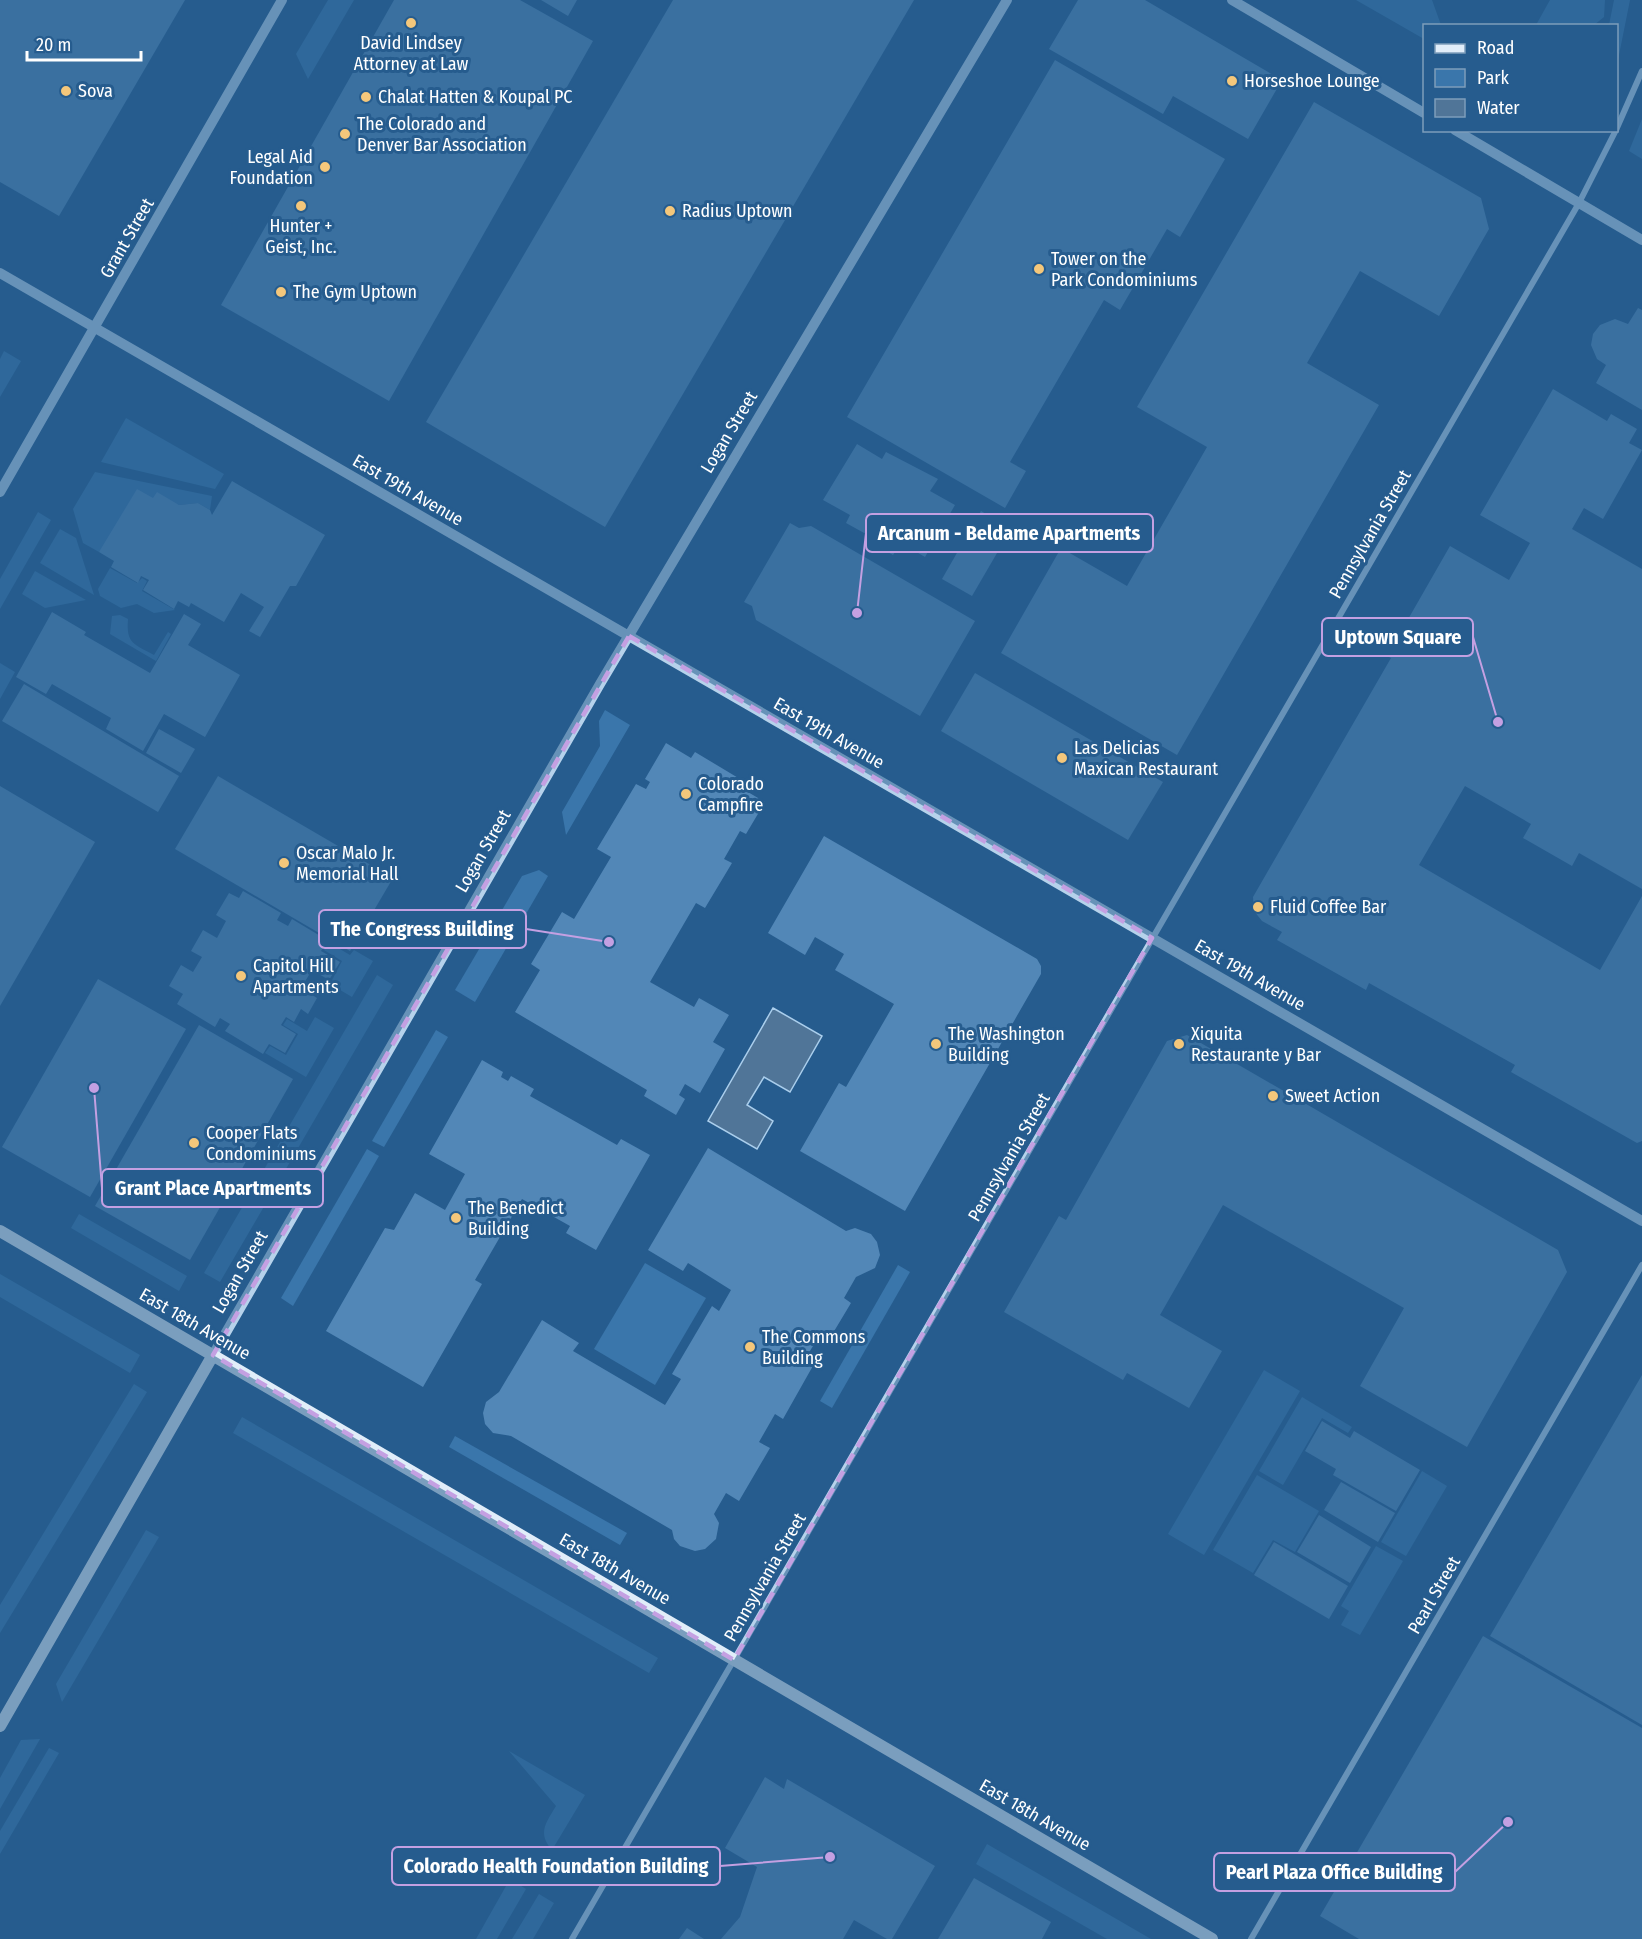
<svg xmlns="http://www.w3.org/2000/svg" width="1642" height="1939" font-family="'Fira Sans Condensed',sans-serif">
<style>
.green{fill:#3a76ab}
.water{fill:#507598;stroke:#aaceec;stroke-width:1.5}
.building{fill:#5287b7}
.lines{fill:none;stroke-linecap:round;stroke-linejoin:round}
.minor{stroke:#b6d2eb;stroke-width:6}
.tertiary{stroke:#b6d2eb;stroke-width:10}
.secondary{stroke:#e1edf9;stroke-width:12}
.marked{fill:none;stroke:#c4a0e2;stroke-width:4.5;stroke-dasharray:12 8;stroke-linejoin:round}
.poi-dot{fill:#f4c77b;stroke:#265c8e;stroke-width:2}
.labels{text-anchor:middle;stroke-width:6;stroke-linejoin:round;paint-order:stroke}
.poi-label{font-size:18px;fill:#fff;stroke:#265c8e;text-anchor:start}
.street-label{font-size:18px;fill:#fff;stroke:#265c8e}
.leader{fill:none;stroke:#c4a0e2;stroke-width:2}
.callout-dot{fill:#c4a0e2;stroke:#265c8e;stroke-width:2}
.callout{fill:#265c8e;stroke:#c4a0e2;stroke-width:2}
.callout-label{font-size:20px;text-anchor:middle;font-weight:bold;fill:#fff}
</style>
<rect width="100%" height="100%" fill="#265c8e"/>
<g class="green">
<polygon points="328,0 354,0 308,79 296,54"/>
<polygon points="1356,0 1432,0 1441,25 1424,26 1424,39"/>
<polygon points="1550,0 1605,0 1604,17 1594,25 1536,25"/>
<polygon points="1614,0 1630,0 1617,65 1616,26 1609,25"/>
<polygon points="1642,119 1642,159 1629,151"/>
<polygon points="4,351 21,361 0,397 0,359"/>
<polygon points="126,418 224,474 215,489 101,462"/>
<polygon points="95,472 212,496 210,510 198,503 179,505 153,498 99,552 83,543 73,509"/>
<polygon points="38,512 51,520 0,609 0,579"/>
<polygon points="60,529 76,538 94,595 40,563"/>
<polygon points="110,568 137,583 142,578 147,581 142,591 175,610 154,613 137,604 121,608 100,596 98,589"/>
<polygon points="35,571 86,600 45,608 22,594"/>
<path d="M120,615L128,619C126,644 134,644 154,655L168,632L171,634L156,661L110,634L112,616Z"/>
<polygon points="0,663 15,672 0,699"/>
<polygon points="605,710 630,725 566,835 562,812 600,746 599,721"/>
<polygon points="539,870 548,876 475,1002 455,990 522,876"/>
<polygon points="328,942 350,955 354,950 373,961 352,997 330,984 342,961 324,950"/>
<polygon points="377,975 393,985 220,1282 204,1273"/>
<polygon points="315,1017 334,1028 306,1077 265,1053 270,1046 286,1055 298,1034 283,1025 287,1019 307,1031"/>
<polygon points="436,1030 448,1037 384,1147 372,1141"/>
<polygon points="367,1149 379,1156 293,1306 281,1298"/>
<polygon points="79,1214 187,1276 179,1291 71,1228"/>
<polygon points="645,1263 706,1298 655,1385 594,1349"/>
<polygon points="898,1265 910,1272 832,1408 820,1401"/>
<polygon points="0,1274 140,1355 130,1373 0,1297"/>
<polygon points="1264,1370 1300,1391 1204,1555 1168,1534"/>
<polygon points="134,1384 147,1392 0,1633 0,1605"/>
<polygon points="1302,1397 1352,1427 1348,1433 1322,1418 1283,1485 1259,1471"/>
<polygon points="242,1417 658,1658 649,1673 233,1433"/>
<polygon points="455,1436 627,1533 620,1545 449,1447"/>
<polygon points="1422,1471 1447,1486 1406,1556 1381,1542"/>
<polygon points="1257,1475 1319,1511 1295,1552 1273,1540 1253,1573 1213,1550"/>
<polygon points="146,1530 159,1537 62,1702 56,1684"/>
<polygon points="1376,1546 1403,1561 1360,1635 1341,1625 1349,1611 1341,1606"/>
<polygon points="40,1739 0,1809 0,1778 21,1740"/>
<polygon points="49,1748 59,1753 0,1854 0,1831"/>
<path d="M509,1751L585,1795L552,1850C537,1833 546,1823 556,1806Z"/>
<polygon points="987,1844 1151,1939 1107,1939 976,1864"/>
<polygon points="510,1879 526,1889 497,1939 476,1939"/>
<polygon points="539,1894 554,1903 533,1939 512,1939"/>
</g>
<polygon class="water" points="773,1008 822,1036 790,1092 764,1077 747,1105 773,1121 757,1149 708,1121"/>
<g class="building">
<polygon points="0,0 185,0 59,216 0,182"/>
<polygon points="394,0 520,0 593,41 389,401 221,305"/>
<polygon points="541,0 577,0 568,16"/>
<polygon points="673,0 914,0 605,527 426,422"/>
<polygon points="1078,0 1145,0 1282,80 1248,139 1173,96 1163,114 1049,49"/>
<polygon points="1055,60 1225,159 1180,237 1167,229 1120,310 1104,300 1010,462 1026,471 1005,508 847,417"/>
<polygon points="1314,102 1481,198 1489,229 1439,316 1360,271 1307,363 1379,405 1177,755 1001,653 1061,548 1127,586 1207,447 1137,407"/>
<polygon points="1638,308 1642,310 1642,410 1596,383 1606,365 1597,359 1591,345 1593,334 1600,325 1615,319 1628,324"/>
<polygon points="1553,389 1607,421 1611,414 1637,429 1629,443 1642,450 1603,519 1584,508 1572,529 1642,569 1642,889 1579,853 1572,866 1523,838 1531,824 1465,786 1419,865 1600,970 1642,896 1642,1141 1637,1143 1511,1072 1515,1065 1369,983 1366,990 1277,940 1282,932 1262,921 1254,911 1253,897 1391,658 1387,656 1450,546 1509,580 1530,543 1480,515"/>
<polygon points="857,444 882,459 886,452 938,479 930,491 955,505 925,557 901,543 893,555 877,546 875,539 846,523 850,515 823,500"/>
<polygon points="232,481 325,535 296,586 290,586 260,637 249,631 264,607 241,593 224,622 191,603 189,607 178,601 174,609 143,590 149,580 141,576 138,583 111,567 114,561 99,552 137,489 153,498 157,492 179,505 198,503 210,510 212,515"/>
<polygon points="981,511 1011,529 972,596 942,579"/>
<polygon points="790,523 799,528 811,526 975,621 920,716 756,620 752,606 744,602"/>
<polygon points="52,612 86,632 84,635 150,673 184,614 201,624 188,645 240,675 205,737 164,714 143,751 106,729 111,718 52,684 46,694 16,677"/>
<polygon points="975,673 1163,782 1128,840 941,731"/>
<polygon points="24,684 179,776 158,812 2,721"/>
<polygon points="159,729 195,749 181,773 146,753"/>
<polygon points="666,743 691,758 695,752 740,779 736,785 765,802 746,834 740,831 724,859 732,863 705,908 696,903 650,982 694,1007 699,998 729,1015 713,1042 725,1049 700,1093 685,1084 679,1095 685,1099 676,1115 644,1096 647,1090 515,1012 540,970 531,964 562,912 574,919 611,857 597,849 636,784 646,789 650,782 645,779"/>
<polygon points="218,776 393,878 350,951 175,849"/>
<polygon points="0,786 95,842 0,1006"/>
<polygon points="824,836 1037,959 1041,966 1041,974 905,1211 800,1151 839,1083 846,1087 894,1004 835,970 844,954 815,937 805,955 768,933"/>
<polygon points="243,891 281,913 277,920 288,926 292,919 327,940 321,951 340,962 329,980 312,970 301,988 317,998 308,1014 301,1009 294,1022 286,1017 281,1025 296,1034 285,1053 269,1044 263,1054 225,1031 230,1024 220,1018 215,1027 177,1004 183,994 169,986 181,965 193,972 202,957 191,951 203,930 217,938 226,921 216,915 229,893 239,898"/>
<polygon points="98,979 186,1029 90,1197 2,1147"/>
<polygon points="199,1025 293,1079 190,1260 95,1206"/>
<polygon points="1187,1035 1558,1250 1567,1272 1467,1447 1360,1386 1404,1308 1223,1205 1160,1315 1222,1351 1189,1408 1127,1373 1123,1380 1004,1312 1059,1216 1066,1220 1167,1041"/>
<polygon points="482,1060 503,1072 501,1077 508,1081 511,1076 534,1089 530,1096 617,1145 621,1139 650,1155 596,1250 566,1233 570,1226 522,1199 475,1280 482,1284 423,1387 326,1331 385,1228 394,1230 415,1193 445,1210 465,1174 429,1154"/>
<polygon points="708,1148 846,1231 855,1228 871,1234 877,1242 880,1255 875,1268 856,1277 844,1298 851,1303 830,1338 821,1333 805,1359 814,1364 783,1419 775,1414 759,1442 770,1448 739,1501 726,1493 714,1514 719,1523 716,1539 705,1549 695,1551 680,1546 674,1539 672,1530 511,1436 493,1433 485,1424 483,1413 486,1402 499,1392 542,1320 579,1343 573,1351 665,1405 681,1379 672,1374 712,1306 719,1311 731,1290 688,1263 683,1271 648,1250"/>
<polygon points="1642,1375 1642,1725 1490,1636"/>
<polygon points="1322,1421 1350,1438 1354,1431 1420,1470 1396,1511 1333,1475 1336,1469 1305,1451"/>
<polygon points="1341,1482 1395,1513 1378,1542 1324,1510"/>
<polygon points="1319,1515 1371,1547 1350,1583 1297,1552"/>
<polygon points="1274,1542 1348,1586 1329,1619 1254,1575"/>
<polygon points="1483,1636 1642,1728 1642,1939 1359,1939 1320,1916"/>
<polygon points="765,1777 784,1789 787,1779 935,1866 892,1939 887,1939 854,1920 843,1939 721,1939 740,1917 757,1867 725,1848"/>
<polygon points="974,1878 1051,1922 1042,1939 938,1939"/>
<polygon points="687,1928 704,1939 679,1939"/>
</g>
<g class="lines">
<g class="minor">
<polyline points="1616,130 1642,71"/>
<polyline points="572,1939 1579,203 1616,130"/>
<polyline points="1251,1939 1642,1265"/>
</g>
<g class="tertiary">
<polyline points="1232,0 1424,113"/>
<polyline points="1455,130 1642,240"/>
<polyline points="0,273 1642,1221"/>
<polyline points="0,492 282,0"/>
<polyline points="213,1355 600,684 1007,0"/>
</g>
<g class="secondary">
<polyline points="0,1231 1212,1939"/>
<polyline points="0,1726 213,1355"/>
</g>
</g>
<path d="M0 0H1642V1939H0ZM629,636L1152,938L734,1660L213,1355Z" fill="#265c8e" fill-opacity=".55" fill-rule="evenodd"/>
<path class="marked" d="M629,636L1152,938L734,1660L213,1355Z"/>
<g class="poi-dot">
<circle cx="411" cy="23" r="6"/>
<circle cx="1232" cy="81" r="6"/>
<circle cx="66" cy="91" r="6"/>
<circle cx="366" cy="97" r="6"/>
<circle cx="345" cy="134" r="6"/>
<circle cx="325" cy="167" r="6"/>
<circle cx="301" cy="206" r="6"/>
<circle cx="670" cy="211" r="6"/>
<circle cx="1039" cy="269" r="6"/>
<circle cx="281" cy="292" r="6"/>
<circle cx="1062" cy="758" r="6"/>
<circle cx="686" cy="794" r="6"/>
<circle cx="284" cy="863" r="6"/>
<circle cx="1258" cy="907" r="6"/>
<circle cx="241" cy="976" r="6"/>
<circle cx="936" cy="1044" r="6"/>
<circle cx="1179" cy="1044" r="6"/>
<circle cx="1273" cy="1096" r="6"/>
<circle cx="194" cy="1143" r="6"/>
<circle cx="456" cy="1218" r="6"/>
<circle cx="750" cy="1347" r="6"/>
</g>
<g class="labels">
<g class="poi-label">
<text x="411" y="49" text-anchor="middle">David Lindsey<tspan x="411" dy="21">Attorney at Law</tspan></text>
<text x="1244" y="87">Horseshoe Lounge</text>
<text x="78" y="97">Sova</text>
<text x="378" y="103">Chalat Hatten &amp; Koupal PC</text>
<text x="357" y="130">The Colorado and<tspan x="357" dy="21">Denver Bar Association</tspan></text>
<text x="313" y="163" text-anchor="end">Legal Aid<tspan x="313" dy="21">Foundation</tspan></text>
<text x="682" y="217">Radius Uptown</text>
<text x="301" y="232" text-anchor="middle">Hunter +<tspan x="301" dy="21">Geist, Inc.</tspan></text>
<text x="1051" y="265">Tower on the<tspan x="1051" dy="21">Park Condominiums</tspan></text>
<text x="293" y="298">The Gym Uptown</text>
<text x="1074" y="754">Las Delicias<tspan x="1074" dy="21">Maxican Restaurant</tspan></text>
<text x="698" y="790">Colorado<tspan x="698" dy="21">Campfire</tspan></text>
<text x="296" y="859">Oscar Malo Jr.<tspan x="296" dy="21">Memorial Hall</tspan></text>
<text x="1270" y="913">Fluid Coffee Bar</text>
<text x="253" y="972">Capitol Hill<tspan x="253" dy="21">Apartments</tspan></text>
<text x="948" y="1040">The Washington<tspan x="948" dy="21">Building</tspan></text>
<text x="1191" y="1040">Xiquita<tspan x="1191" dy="21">Restaurante y Bar</tspan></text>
<text x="1285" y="1102">Sweet Action</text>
<text x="206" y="1139">Cooper Flats<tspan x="206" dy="21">Condominiums</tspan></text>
<text x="468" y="1214">The Benedict<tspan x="468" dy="21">Building</tspan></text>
<text x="762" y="1343">The Commons<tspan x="762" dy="21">Building</tspan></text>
</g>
<g class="street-label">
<text transform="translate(127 238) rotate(-60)" y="6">Grant Street</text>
<text transform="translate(729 432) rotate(-59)" y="6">Logan Street</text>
<text transform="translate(408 490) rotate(30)" y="6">East 19th Avenue</text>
<text transform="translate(1370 534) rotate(-60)" y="6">Pennsylvania Street</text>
<text transform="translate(829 733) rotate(30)" y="6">East 19th Avenue</text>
<text transform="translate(483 851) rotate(-60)" y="6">Logan Street</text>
<text transform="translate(1250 975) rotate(30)" y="6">East 19th Avenue</text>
<text transform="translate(1009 1157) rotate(-60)" y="6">Pennsylvania Street</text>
<text transform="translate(240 1272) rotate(-60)" y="6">Logan Street</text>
<text transform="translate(195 1324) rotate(30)" y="6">East 18th Avenue</text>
<text transform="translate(615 1569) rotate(30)" y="6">East 18th Avenue</text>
<text transform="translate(765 1577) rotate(-60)" y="6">Pennsylvania Street</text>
<text transform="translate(1434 1595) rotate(-60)" y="6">Pearl Street</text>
<text transform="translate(1035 1815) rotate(30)" y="6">East 18th Avenue</text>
</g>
</g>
<path class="leader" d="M857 613L866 533M1498 722L1473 637M609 942L526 929M94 1088L102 1188M830 1857L720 1866M1508 1822L1455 1872"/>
<g class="callout-dot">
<circle cx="857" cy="613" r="6"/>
<circle cx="1498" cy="722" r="6"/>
<circle cx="609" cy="942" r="6"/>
<circle cx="94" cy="1088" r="6"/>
<circle cx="830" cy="1857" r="6"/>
<circle cx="1508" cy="1822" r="6"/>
</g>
<g class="callout">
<rect x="866" y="514" width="287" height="38" rx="6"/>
<rect x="1322" y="618" width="151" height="38" rx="6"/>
<rect x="319" y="910" width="207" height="38" rx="6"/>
<rect x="102" y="1169" width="221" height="38" rx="6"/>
<rect x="392" y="1847" width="328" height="38" rx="6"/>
<rect x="1214" y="1853" width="241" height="38" rx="6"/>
</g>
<g class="callout-label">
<text x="1009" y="540">Arcanum - Beldame Apartments</text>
<text x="1398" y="644">Uptown Square</text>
<text x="422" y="936">The Congress Building</text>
<text x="213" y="1195">Grant Place Apartments</text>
<text x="556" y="1873">Colorado Health Foundation Building</text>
<text x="1334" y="1879">Pearl Plaza Office Building</text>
</g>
<rect x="1423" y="24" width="195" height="108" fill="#265c8e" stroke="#7d9dbb" stroke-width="1.5"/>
<rect x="1435" y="44" width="30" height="9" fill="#e1edf9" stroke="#7d9dbb" stroke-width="1.5"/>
<text x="1477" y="54" font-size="18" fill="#ffffff">Road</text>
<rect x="1435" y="69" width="30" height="18" fill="#3a76ab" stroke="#7d9dbb" stroke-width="1.5"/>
<text x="1477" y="84" font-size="18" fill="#ffffff">Park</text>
<rect x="1435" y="99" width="30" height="18" fill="#507598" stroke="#7d9dbb" stroke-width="1.5"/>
<text x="1477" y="114" font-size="18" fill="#ffffff">Water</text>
<path d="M27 51v9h114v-9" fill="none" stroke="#ffffff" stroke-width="3"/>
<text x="36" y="51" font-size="18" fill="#ffffff" stroke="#265c8e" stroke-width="4.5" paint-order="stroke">20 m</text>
</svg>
